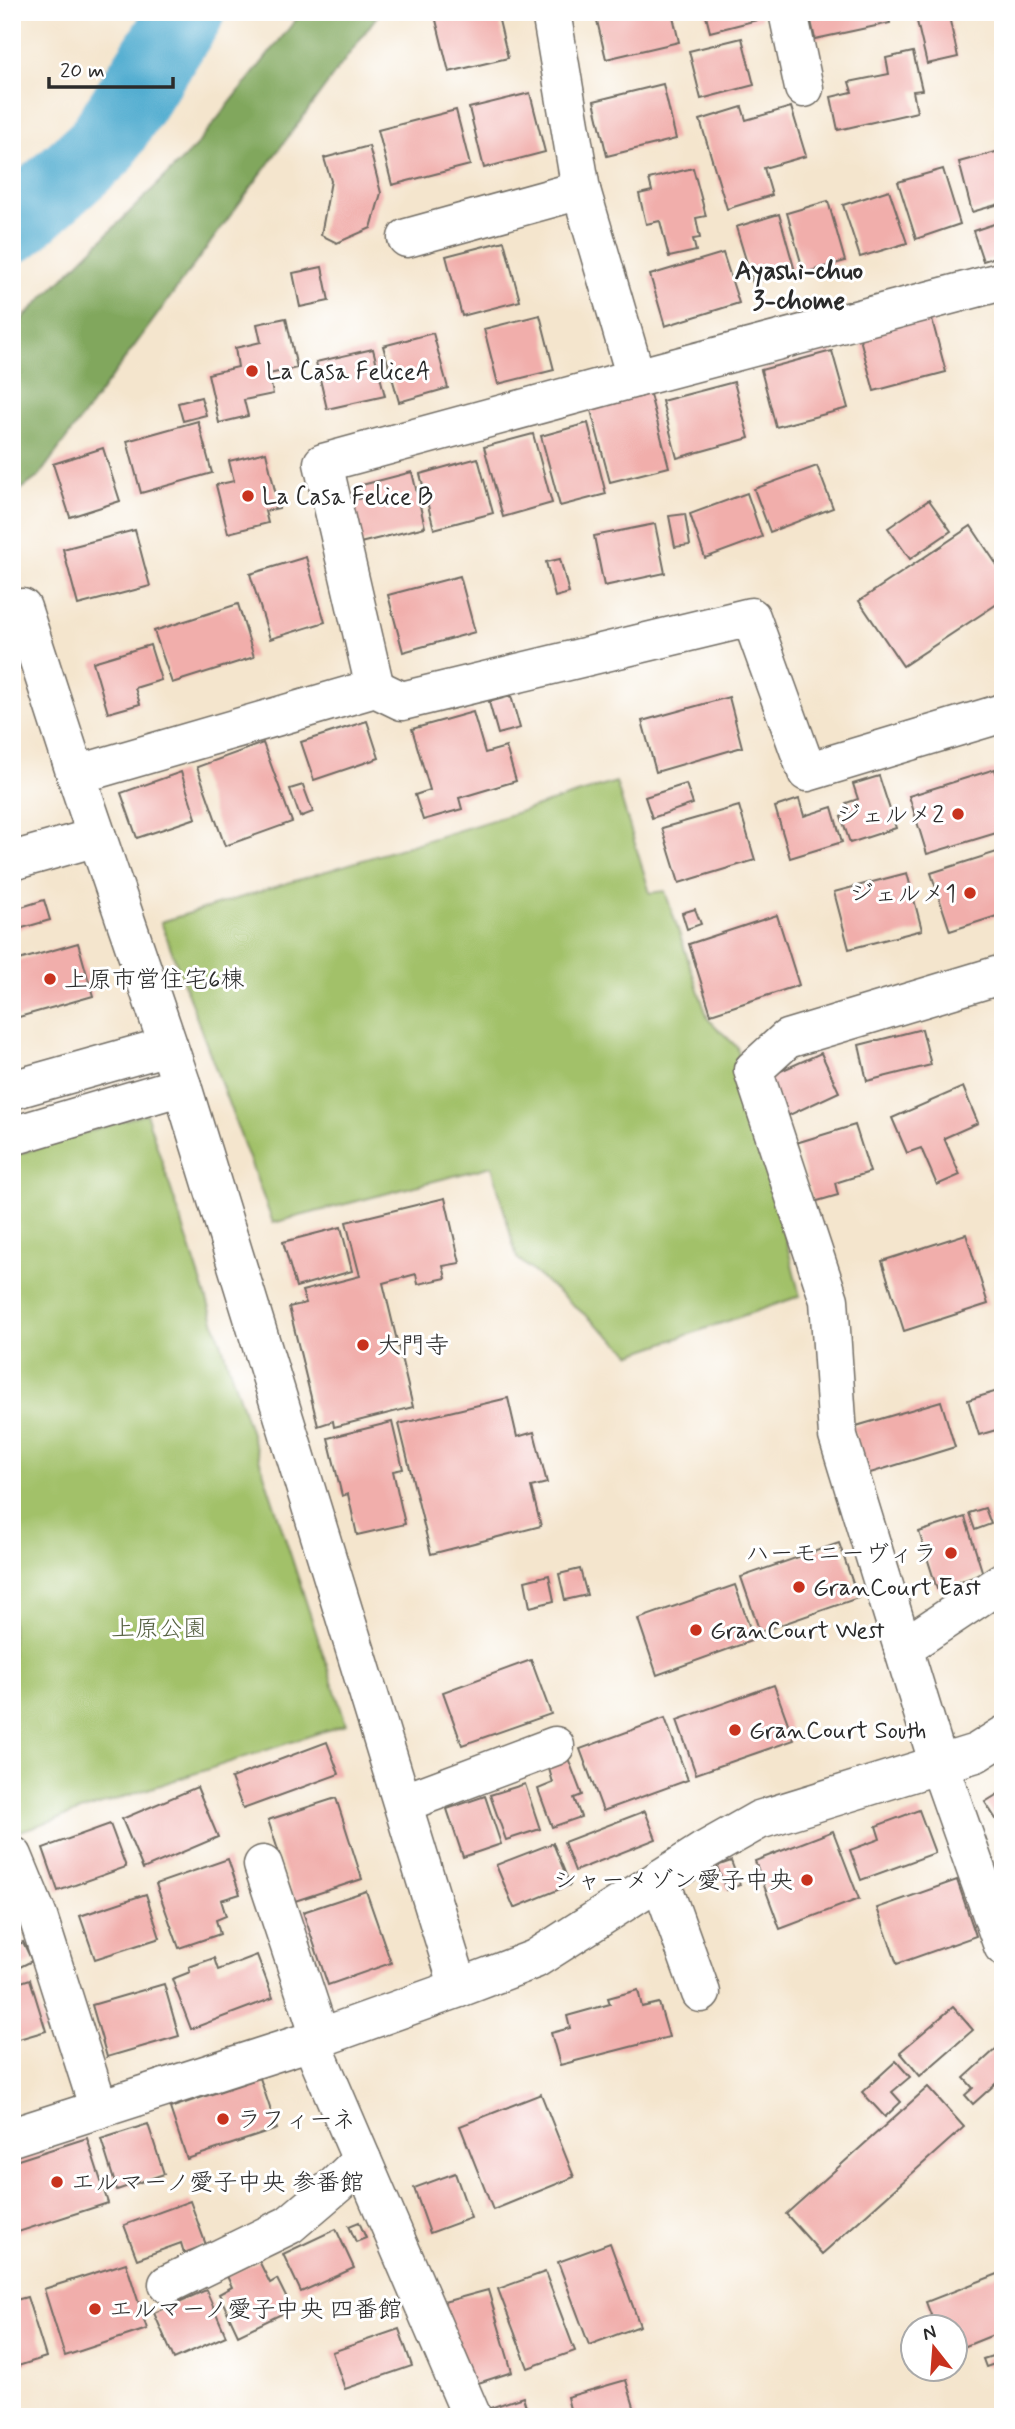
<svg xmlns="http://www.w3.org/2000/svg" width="1015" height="2429" font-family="Mynerve,'Klee One',sans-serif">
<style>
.green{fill:#a2c169;stroke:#66764a;stroke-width:2}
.forest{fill:#81a75d;stroke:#566944;stroke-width:2}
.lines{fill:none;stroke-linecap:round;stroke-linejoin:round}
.river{stroke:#53add0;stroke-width:75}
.building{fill:#f1aeab}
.minor-casing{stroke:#716c64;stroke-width:41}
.minor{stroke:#fff;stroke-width:38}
.poi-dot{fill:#c8321e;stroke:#fff;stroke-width:2.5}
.labels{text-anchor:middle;stroke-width:6;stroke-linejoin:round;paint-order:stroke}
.poi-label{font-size:24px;fill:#2b2b2b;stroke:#fff;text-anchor:start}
.park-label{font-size:24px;fill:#556041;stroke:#fff}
.neighbourhood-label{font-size:26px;font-weight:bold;fill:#2b2b2b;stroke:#fff}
</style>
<rect width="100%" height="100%" fill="#fff"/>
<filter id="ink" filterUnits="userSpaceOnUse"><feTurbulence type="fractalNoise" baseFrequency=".0143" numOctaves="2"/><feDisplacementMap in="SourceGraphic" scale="14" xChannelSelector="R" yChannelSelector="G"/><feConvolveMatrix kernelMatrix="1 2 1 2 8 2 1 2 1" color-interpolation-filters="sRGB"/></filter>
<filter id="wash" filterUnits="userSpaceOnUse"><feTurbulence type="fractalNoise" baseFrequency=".00686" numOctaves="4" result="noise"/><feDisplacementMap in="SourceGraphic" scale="28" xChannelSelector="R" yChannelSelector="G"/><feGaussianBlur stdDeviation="1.57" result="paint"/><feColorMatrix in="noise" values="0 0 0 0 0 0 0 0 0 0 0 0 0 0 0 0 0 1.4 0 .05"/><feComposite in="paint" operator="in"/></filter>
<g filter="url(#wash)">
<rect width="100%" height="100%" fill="#f4e5cd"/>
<g class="green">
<polygon points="616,782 650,893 665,891 708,1019 737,1047 800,1296 632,1354 517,1258 492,1166 273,1223 161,922"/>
<polygon points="146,1113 346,1724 14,1833 12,1827 12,1156"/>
</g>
<polygon class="forest" points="302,12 380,12 38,477 12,496 12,329 195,147"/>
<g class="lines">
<polyline class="river" points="12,226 100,148 187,12"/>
</g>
<g id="blocks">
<g class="building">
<polygon points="434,12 497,12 508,58 449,72"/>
<polygon points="595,12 672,12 679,42 606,59"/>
<polygon points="705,12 760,12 761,19 710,32"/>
<polygon points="809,12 888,12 890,23 815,39"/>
<polygon points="948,12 958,57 927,64 915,13"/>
<polygon points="742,38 754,85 701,99 689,51"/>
<polygon points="913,52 922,90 913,91 917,112 838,130 831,97 852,92 849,82 889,74 886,58"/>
<polygon points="663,84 676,139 607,156 594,101"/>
<polygon points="530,93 545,152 484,168 469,108"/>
<polygon points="742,107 746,120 791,107 806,156 764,168 772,195 727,209 700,120"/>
<polygon points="456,110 470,165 392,185 378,130"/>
<polygon points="369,146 381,193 371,228 337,243 321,235 331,181 324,158"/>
<polygon points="1003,150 1003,203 972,212 959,162"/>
<polygon points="693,168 706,216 696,218 700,238 693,239 696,251 669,257 660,221 646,224 639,194 652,191 649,179"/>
<polygon points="943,169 960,224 916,239 898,182"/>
<polygon points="889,190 907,243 860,257 843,205"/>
<polygon points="828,201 845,261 804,273 787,213"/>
<polygon points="779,214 795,271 753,283 736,227"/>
<polygon points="1000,222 1003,232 1003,255 983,261 973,231"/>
<polygon points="504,241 520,301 462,316 446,256"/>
<polygon points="723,253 739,303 665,326 650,275"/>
<polygon points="322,267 329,301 300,307 293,273"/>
<polygon points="540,315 554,370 498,384 484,329"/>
<polygon points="931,316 946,372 874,391 859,335"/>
<polygon points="286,318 297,368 269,374 273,394 244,400 248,416 219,423 208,374 238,367 235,348 261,342 257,324"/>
<polygon points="433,333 448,388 399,402 383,346"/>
<polygon points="373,349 385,396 327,409 316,362"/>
<polygon points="832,351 848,408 776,427 761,370"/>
<polygon points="734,382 749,438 677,458 662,401"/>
<polygon points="647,383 669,467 610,482 588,399"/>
<polygon points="201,397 206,415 183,421 178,403"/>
<polygon points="198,421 212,473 141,493 127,441"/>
<polygon points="588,423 606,494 560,506 541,436"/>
<polygon points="533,434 552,503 503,517 484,447"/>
<polygon points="103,448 120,501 70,517 53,464"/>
<polygon points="266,452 279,508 265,511 268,523 228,533 216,485 234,481 229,461"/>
<polygon points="478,458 493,513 434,529 420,474"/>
<polygon points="817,466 833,508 770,532 754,489"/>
<polygon points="412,472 425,527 356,544 345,503 361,498 358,486"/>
<polygon points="747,493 762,537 705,558 690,514"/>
<polygon points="929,500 951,531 910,559 888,528"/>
<polygon points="685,514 690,545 675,547 669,516"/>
<polygon points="655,524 665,573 604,586 594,536"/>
<polygon points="971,526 1003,574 1003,600 903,666 859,601"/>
<polygon points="135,530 150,586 78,605 63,549"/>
<polygon points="306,557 325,622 270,639 250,574"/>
<polygon points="560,559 569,593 555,597 546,562"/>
<polygon points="460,576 475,632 403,652 388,595"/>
<polygon points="238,604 254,657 172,683 154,631"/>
<polygon points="150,645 161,680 135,688 140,704 108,713 93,662"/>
<polygon points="511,696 520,728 498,734 489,702"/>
<polygon points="729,697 742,747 656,772 642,721"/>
<polygon points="473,712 485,753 506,747 516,781 459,798 462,809 423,820 415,795 430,790 412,729"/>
<polygon points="367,721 379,758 314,780 301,742"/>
<polygon points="263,743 292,822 225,846 197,767"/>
<polygon points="995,769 1003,796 1003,831 927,854 909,796"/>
<polygon points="181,772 196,818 137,838 121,793"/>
<polygon points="879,776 896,828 850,843 841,816 850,813 846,803 858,799 853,784"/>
<polygon points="686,784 693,804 652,818 645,797"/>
<polygon points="303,785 313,812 300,817 290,789"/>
<polygon points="799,799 804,816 832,807 842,842 790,858 775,807"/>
<polygon points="739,806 755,860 679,883 662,828"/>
<polygon points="1003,850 1003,914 950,931 931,873"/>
<polygon points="907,873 922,930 849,949 834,892"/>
<polygon points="44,900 50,920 12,931 12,910"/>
<polygon points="695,909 701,924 687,929 682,913"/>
<polygon points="777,915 799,985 711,1014 689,944"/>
<polygon points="78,943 93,996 12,1019 12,962"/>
<polygon points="922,1029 931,1065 867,1081 859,1045"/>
<polygon points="821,1053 839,1092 783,1118 765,1078"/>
<polygon points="963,1087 978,1123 944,1138 960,1175 937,1185 921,1148 907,1153 892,1118"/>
<polygon points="855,1125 870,1172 835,1183 838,1195 814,1202 796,1143"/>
<polygon points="445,1198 460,1263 443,1266 446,1278 418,1284 416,1274 383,1283 413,1407 334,1427 333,1421 318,1426 289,1307 306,1303 302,1291 360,1276 346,1222"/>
<polygon points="341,1227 352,1271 296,1287 283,1242"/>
<polygon points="966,1234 988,1304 904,1331 882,1261"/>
<polygon points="1001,1390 1003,1428 979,1435 968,1400"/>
<polygon points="508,1398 517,1437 534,1432 547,1483 531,1487 541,1526 431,1554 399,1424"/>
<polygon points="941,1401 955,1447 867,1474 853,1427"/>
<polygon points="392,1422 403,1469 393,1471 405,1524 357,1535 348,1494 342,1496 328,1438"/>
<polygon points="1003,1505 1003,1530 1002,1530 995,1508"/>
<polygon points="985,1508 991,1524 975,1530 969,1513"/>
<polygon points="965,1517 983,1574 937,1589 919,1532"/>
<polygon points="839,1543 858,1598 760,1632 741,1577"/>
<polygon points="580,1569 587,1595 565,1600 559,1574"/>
<polygon points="549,1575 554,1601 530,1607 525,1581"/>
<polygon points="735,1585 754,1640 657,1675 638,1619"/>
<polygon points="531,1660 551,1714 462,1745 443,1692"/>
<polygon points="774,1685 794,1740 696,1774 677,1720"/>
<polygon points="665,1718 688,1780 603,1811 580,1749"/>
<polygon points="327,1742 339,1774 243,1809 231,1778"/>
<polygon points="568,1758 582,1795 574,1798 581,1817 552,1827 538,1789 553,1783 548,1765"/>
<polygon points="525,1784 540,1829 506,1840 490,1795"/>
<polygon points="197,1787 218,1837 143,1869 122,1819"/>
<polygon points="1003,1791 1003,1830 985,1802"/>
<polygon points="485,1796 501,1844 463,1857 447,1809"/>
<polygon points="336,1798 362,1879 295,1901 268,1820"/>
<polygon points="919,1810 935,1853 861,1880 850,1850 880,1839 876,1826"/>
<polygon points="645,1811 656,1839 575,1871 564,1842"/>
<polygon points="110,1824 126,1867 58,1891 43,1848"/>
<polygon points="833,1831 859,1899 780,1929 755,1861"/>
<polygon points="553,1843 570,1885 514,1908 496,1865"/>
<polygon points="228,1859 240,1894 221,1900 226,1916 216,1920 220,1934 179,1948 156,1884"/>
<polygon points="731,1861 740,1885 726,1890 717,1866"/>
<polygon points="957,1880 976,1936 897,1964 877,1908"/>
<polygon points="366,1891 391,1963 328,1985 303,1912"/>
<polygon points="146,1894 160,1938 95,1959 80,1916"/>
<polygon points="23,1942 32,1961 12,1971 12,1948"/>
<polygon points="257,1955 273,1998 191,2029 172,1979 190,1972 189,1967 214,1958 218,1970"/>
<polygon points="30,1979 46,2031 12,2041 12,1985"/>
<polygon points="164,1984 179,2036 107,2057 92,2005"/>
<polygon points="638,1990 642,2007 659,2003 669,2037 560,2065 551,2033 570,2028 567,2016 610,2004 608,1998"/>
<polygon points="953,2007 973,2030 920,2076 900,2052"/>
<polygon points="997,2048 1003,2055 1003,2077 973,2104 965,2095 973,2088 964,2078"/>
<polygon points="896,2061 910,2077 892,2092 901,2102 885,2117 862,2092"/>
<polygon points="260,2078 277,2129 187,2159 170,2108"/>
<polygon points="928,2087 964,2127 822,2254 786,2214"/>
<polygon points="541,2094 574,2177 493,2210 460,2126"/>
<polygon points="148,2124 164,2174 117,2190 101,2139"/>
<polygon points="87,2138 108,2203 12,2234 12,2162"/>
<polygon points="455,2173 471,2218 430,2233 414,2188"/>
<polygon points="190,2201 206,2245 184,2253 181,2243 137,2259 124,2225"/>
<polygon points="359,2222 366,2238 356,2242 349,2226"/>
<polygon points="336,2229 354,2268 301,2292 283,2254"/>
<polygon points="610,2243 640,2326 589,2345 558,2262"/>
<polygon points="259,2261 270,2283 277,2279 292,2309 238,2335 219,2294 232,2287 227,2276"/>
<polygon points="126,2263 147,2329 65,2356 44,2289"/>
<polygon points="545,2272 575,2351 528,2368 498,2289"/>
<polygon points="1003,2272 1003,2331 956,2350 956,2328 936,2328 926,2302"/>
<polygon points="206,2290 226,2336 174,2359 154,2313"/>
<polygon points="488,2290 512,2372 469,2386 444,2302"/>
<polygon points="27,2297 46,2357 12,2368 12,2301"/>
<polygon points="399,2329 412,2366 345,2389 332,2352"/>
<polygon points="1002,2353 1003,2361 986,2367 983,2359"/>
<polygon points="626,2380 637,2417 572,2417 567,2397"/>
<polygon points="523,2397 529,2417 480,2417 478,2412"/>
</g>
</g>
</g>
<g filter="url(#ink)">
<use href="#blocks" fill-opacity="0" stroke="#716c64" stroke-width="2"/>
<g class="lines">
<defs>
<g id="minor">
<polyline points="788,12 804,88"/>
<polyline points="407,238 581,190"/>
<polyline points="636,378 1003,281"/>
<polyline points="12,611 22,608 76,775 182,1086 459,1988"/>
<polyline points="375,688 323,463 636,378 581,190 551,12"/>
<polyline points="76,775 375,688 402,701 751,617 807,772 1003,713"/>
<polyline points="12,861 97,837"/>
<polyline points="1003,974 787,1039 753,1070 829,1300 838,1436 939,1765 1003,1946"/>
<polyline points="12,1090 168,1046"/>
<polyline points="12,1136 182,1086"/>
<polyline points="903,1648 1002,1582"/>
<polyline points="403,1803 555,1746"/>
<polyline points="13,1856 38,1917 99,2109"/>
<polyline points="263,1865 320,2037"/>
<polyline points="660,1879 701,1993"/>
<polyline points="311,2041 472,2417"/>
<polyline points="12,2137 311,2041 459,1988 535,1959 704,1851 759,1820 976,1753 1003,1736"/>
<polyline points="168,2284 289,2225 336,2185 362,2160"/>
</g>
</defs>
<use href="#minor" class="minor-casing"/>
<use href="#minor" class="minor"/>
</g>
</g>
<g class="poi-dot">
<circle cx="252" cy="371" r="7"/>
<circle cx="248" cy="496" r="7"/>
<circle cx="958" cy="814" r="7"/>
<circle cx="970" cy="893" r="7"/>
<circle cx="50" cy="979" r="7"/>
<circle cx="363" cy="1345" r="7"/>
<circle cx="951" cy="1553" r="7"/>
<circle cx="799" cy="1587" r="7"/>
<circle cx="696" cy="1630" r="7"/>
<circle cx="735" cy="1730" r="7"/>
<circle cx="807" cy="1880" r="7"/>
<circle cx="223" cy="2119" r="7"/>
<circle cx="57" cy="2182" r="7"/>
<circle cx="95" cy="2309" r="7"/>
</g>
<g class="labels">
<g class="poi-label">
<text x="266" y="379">La Casa FeliceA</text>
<text x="262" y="504">La Casa Felice B</text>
<text x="944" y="822" text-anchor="end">ジェルメ2</text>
<text x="956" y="901" text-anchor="end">ジェルメ1</text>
<text x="64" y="987">上原市営住宅6棟</text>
<text x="377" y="1353">大門寺</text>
<text x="937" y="1561" text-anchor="end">ハーモニーヴィラ</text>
<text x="813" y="1595">GranCourt East</text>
<text x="710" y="1638">GranCourt West</text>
<text x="749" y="1738">GranCourt South</text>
<text x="793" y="1888" text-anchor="end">シャーメゾン愛子中央</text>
<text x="237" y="2127">ラフィーネ</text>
<text x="71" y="2190">エルマーノ愛子中央 参番館</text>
<text x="109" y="2317">エルマーノ愛子中央 四番館</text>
</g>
<g class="park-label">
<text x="159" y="1636">上原公園</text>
</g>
<g class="neighbourhood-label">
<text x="799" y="279">Ayashi-chuo<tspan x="799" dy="30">3-chome</tspan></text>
</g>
</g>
<rect width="1015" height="2429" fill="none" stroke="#fff" stroke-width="42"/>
<g transform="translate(934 2348) rotate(343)"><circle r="33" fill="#ffffff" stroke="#aaaaaa" stroke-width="2"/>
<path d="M0-5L12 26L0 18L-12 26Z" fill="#c8321e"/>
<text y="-10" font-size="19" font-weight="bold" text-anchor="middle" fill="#2b2b2b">N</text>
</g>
<path d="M49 77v10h124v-10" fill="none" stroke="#2b2b2b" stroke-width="3.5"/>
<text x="60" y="77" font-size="21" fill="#2b2b2b" stroke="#ffffff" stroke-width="5" paint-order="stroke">20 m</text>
</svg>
